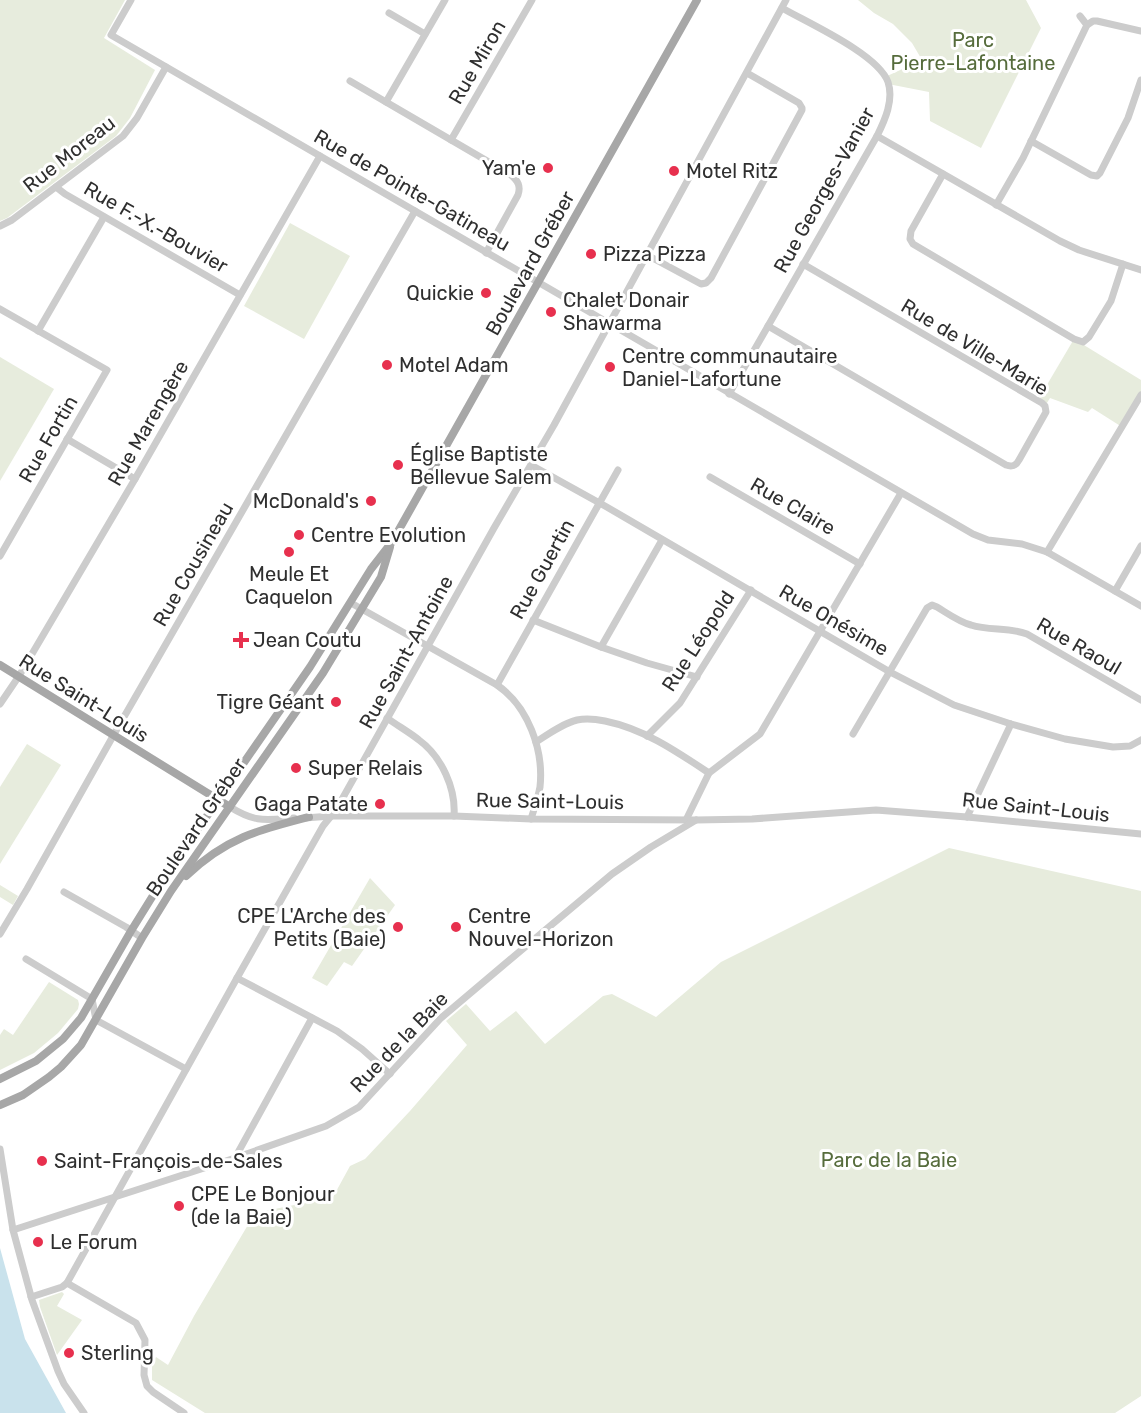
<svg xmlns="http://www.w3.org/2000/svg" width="1141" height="1413" font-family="Rubik,sans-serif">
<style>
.green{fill:#e7ecdd}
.water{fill:#c9e2ec}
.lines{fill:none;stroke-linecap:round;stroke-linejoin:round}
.minor{stroke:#ccc;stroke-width:7}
.major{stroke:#a7a7a7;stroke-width:8}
.poi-dot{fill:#e7304e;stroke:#fff;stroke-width:2}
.labels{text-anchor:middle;stroke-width:6;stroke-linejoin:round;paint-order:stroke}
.park-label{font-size:20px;fill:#566c3c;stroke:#fff}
.street-label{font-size:20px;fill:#2f2f2f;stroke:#fff}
.poi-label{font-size:20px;fill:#2f2f2f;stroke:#fff;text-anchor:start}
</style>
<rect width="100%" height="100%" fill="#fff"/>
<g class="green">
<polygon points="0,0 125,0 104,38 155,70 130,118 116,136 7,218 0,221"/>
<polygon points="858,0 1026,0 1041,28 981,148 930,121 929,92 888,84 885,77 922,60 912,43 893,24 874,13"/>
<polygon points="290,223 350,256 304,339 244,306"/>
<polygon points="1074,339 1141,380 1141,395 1122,427 1092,408 1088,412 1050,398 1045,406 1038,400"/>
<polygon points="0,357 54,389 0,481"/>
<polygon points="27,744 61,765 0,864 0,787"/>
<polygon points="949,848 1141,891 1141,1396 1115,1413 205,1413 152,1380 152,1362 156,1357 168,1365 194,1316 255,1213 333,1197 350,1166 365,1159 410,1111 467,1045 446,1021 466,1004 490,1031 516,1011 545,1044 603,996 612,994 656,1017 721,962"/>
<polygon points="370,878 395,905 352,966 344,962 327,986 312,978"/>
<polygon points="0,885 18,896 13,905 0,897"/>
<polygon points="49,982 78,1000 79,1004 78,1009 58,1033 34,1053 0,1070 0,1035 4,1029 13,1035"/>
<polygon points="62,1292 64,1294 57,1306 82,1320 57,1355 40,1307 39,1300"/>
</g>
<polygon class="water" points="0,1248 25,1339 66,1413 0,1413"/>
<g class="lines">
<g class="minor">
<polyline points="131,0 111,35 973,534 988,540 1022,544 1047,552 1141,606"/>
<polyline points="389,13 425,34"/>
<polyline points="1080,16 1087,25"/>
<path d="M350,81L511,175C518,181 521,186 518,195L486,253"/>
<polyline points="386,102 445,0"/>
<polyline points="877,136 1060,241 1079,250 1141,270"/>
<polyline points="451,140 532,0"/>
<polyline points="1031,141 1091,175 1097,176 1100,173 1128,118 1141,80"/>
<polyline points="943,174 911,231 910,239 913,244 1074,339 1083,342 1089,337 1111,301 1123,264"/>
<polyline points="56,187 65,194 240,295"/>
<polyline points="996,205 1023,158 1087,25 1093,21 1097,21 1141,31"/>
<polyline points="0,226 12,220 123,136 137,118 166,67"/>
<polyline points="647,255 701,284 706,283 711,278 802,110 802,108 799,103 747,73"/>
<polyline points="0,309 107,370 0,556"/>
<path d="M768,326L1006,465C1012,467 1016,466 1019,460L1046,412L1045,406L1042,403L803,264"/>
<polyline points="38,331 104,217"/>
<path d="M729,394L877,136C885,120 894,100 888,82C878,54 808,23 782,8"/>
<polyline points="67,439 135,479"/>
<polyline points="531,465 605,506 890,672 954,705 1011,724 1065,739 1113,747 1130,746 1141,740"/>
<polyline points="710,477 860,564"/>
<polyline points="1047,552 1141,395"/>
<polyline points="1115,591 1141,546"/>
<path d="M351,603L497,685C528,706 544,750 540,787C538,798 534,809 531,819"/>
<polyline points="533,620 601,647 647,663 697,677"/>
<polyline points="601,647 662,540"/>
<polyline points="497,685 618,470"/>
<polyline points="0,704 19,676 135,479 320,156"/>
<path d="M387,718C398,726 409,732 419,740C442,757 456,789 454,816"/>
<path d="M853,734L927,608L932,605L937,607C947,613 959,622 971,625C989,631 1009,627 1027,634L1141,700"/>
<polyline points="647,736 680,703 751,590"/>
<path d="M536,742C548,734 562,724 577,720C587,718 595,719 605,721C644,729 676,751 709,773"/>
<path d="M230,807C256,823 265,820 294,818"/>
<polyline points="967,817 1011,724"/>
<polyline points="305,818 331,816 454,816 531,819 696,820 752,819 876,810 967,817 1141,834"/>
<polyline points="686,820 709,773 760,734 901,493"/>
<polyline points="64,892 126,927 142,938"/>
<polyline points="0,934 27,889 117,729 415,211"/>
<polyline points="26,959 92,999 96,1020 186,1069"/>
<polyline points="237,978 337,1031 362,1049 390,1074"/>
<polyline points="0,1149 13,1230 32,1300 58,1371 64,1384 84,1413"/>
<polyline points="235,1158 312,1018"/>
<polyline points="13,1230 235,1158 326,1126 359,1107 441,1018 506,963 612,874 651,847 696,820"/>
<polyline points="67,1283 136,1323 145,1340 144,1375 147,1386 153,1392 184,1413"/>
<polyline points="31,1297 62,1287 67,1283 237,978 323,826 336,810 494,528 554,425 786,0"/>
</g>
<g class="major">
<polyline points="0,665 230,807"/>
<path d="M186,876C226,838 258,830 309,817"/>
<polyline points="0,1079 36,1061 63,1039 81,1018 131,931 162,881 310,667 371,569 392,542 697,0"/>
<polyline points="0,1105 23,1095 49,1077 61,1067 81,1045 142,938 171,891 323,673 381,577 390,547"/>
</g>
</g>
<g class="poi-dot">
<circle cx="548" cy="168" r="6"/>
<circle cx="674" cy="171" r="6"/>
<circle cx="591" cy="254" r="6"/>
<circle cx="486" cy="293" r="6"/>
<circle cx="551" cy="312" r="6"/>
<circle cx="387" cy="365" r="6"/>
<circle cx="610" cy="367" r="6"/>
<circle cx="398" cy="465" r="6"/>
<circle cx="371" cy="501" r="6"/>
<circle cx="299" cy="535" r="6"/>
<circle cx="289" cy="552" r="6"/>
<path d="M238 631h6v6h6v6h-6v6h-6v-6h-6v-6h6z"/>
<circle cx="336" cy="702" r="6"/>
<circle cx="296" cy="768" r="6"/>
<circle cx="380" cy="804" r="6"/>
<circle cx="398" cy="927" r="6"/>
<circle cx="456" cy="927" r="6"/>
<circle cx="42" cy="1161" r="6"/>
<circle cx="179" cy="1206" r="6"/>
<circle cx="38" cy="1242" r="6"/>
<circle cx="69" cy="1353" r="6"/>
</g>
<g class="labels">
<g class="park-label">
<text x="973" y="47">Parc<tspan x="973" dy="23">Pierre-Lafontaine</tspan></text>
<text x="889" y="1167">Parc de la Baie</text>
</g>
<g class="street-label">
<text transform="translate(477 62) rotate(-60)" y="7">Rue Miron</text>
<text transform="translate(69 154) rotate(-38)" y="7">Rue Moreau</text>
<text transform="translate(412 190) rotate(30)" y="7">Rue de Pointe-Gatineau</text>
<text transform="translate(824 190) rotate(-61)" y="7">Rue Georges-Vanier</text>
<text transform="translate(156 227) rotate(30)" y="7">Rue F.-X.-Bouvier</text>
<text transform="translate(530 263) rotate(-61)" y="7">Boulevard Gréber</text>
<text transform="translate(975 347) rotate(31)" y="7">Rue de Ville-Marie</text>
<text transform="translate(148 423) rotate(-60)" y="7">Rue Marengère</text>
<text transform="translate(48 439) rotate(-60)" y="7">Rue Fortin</text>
<text transform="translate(793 506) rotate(30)" y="7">Rue Claire</text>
<text transform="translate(193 564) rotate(-60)" y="7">Rue Cousineau</text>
<text transform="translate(542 569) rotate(-61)" y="7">Rue Guertin</text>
<text transform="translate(834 620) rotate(30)" y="7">Rue Onésime</text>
<text transform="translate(698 641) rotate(-57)" y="7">Rue Léopold</text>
<text transform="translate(1079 646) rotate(30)" y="7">Rue Raoul</text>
<text transform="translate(406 652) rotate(-61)" y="7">Rue Saint-Antoine</text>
<text transform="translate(84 698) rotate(32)" y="7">Rue Saint-Louis</text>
<text transform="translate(550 801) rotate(1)" y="7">Rue Saint-Louis</text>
<text transform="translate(1036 807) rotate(6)" y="7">Rue Saint-Louis</text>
<text transform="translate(196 827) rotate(-56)" y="7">Boulevard Gréber</text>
<text transform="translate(399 1042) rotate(-46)" y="7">Rue de la Baie</text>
</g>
<g class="poi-label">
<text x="536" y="175" text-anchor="end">Yam'e</text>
<text x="686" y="178">Motel Ritz</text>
<text x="603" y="261">Pizza Pizza</text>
<text x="474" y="300" text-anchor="end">Quickie</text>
<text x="563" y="307">Chalet Donair<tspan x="563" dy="23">Shawarma</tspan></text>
<text x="622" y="363">Centre communautaire<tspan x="622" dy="23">Daniel-Lafortune</tspan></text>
<text x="399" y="372">Motel Adam</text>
<text x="410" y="461">Église Baptiste<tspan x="410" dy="23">Bellevue Salem</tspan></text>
<text x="359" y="508" text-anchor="end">McDonald's</text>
<text x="311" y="542">Centre Evolution</text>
<text x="289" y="581" text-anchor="middle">Meule Et<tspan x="289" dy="23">Caquelon</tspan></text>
<text x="253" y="647">Jean Coutu</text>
<text x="324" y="709" text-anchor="end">Tigre Géant</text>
<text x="308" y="775">Super Relais</text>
<text x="368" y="811" text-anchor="end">Gaga Patate</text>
<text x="386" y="923" text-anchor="end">CPE L'Arche des<tspan x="386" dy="23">Petits (Baie)</tspan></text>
<text x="468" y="923">Centre<tspan x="468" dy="23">Nouvel-Horizon</tspan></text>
<text x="54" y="1168">Saint-François-de-Sales</text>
<text x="191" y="1201">CPE Le Bonjour<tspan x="191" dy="23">(de la Baie)</tspan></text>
<text x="50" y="1249">Le Forum</text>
<text x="81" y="1360">Sterling</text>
</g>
</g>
</svg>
